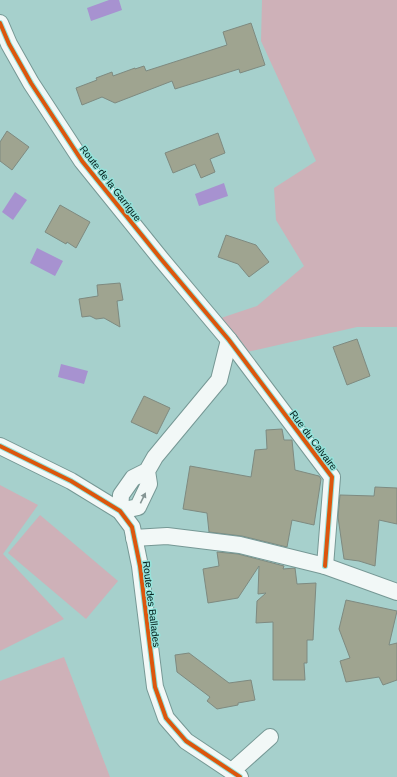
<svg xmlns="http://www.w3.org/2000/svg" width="397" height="777" font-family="Helvetica,sans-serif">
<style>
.green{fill:#ceb1b8}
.water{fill:#a792d0}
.building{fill:#9fa490;stroke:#7e8a80}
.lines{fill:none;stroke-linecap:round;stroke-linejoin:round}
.street-casing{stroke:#769895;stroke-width:18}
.street{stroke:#f2f8f7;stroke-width:16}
.cycleway-casing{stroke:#95e2da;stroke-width:6}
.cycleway{stroke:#dc560d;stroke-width:4}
.oneway{fill:#859594}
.labels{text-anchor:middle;stroke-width:3;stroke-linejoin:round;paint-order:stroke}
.street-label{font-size:10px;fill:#001d1a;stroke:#95e2da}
</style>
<rect width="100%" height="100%" fill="#a6d0cc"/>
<g class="green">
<polygon points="262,0 397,0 397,327 357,327 247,352 221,318 257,306 304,266 276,220 274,188 316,161 261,41"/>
<polygon points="0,485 38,505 3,554 64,619 0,651"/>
<polygon points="40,515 118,581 86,619 8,553"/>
<polygon points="64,657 110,777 0,777 0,681"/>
</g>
<g class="water">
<polygon points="109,0 119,0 122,10 91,21 87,8"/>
<polygon points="224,183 228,196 199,206 195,194"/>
<polygon points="15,192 27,200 13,220 2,212"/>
<polygon points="37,248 63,261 55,276 30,263"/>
<polygon points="61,364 88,371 84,384 58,377"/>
</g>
<g class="building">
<polygon points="251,23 265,65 240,73 239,69 175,89 172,81 115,103 102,97 82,105 76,88 97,80 96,78 112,72 113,76 135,68 135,69 144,66 146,71 227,45 223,32"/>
<polygon points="7,131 29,147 12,170 0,161 0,142"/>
<polygon points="218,133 225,153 210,159 215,172 201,178 195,164 173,173 165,153"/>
<polygon points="60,205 90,222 76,248 67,242 66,244 45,232"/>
<polygon points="226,235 256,245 269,262 249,277 238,264 218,257"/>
<polygon points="120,283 123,300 117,301 120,327 104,318 96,319 90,316 82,317 79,299 98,296 97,285"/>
<polygon points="357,339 370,376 347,385 333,347"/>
<polygon points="144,396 170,408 157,434 131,422"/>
<polygon points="282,429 284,440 292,440 295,470 319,476 321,479 314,525 292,520 287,547 242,536 209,532 207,513 183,509 190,466 251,477 255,450 267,449 266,430"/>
<polygon points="375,487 397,488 397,524 379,520 375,566 359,561 344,559 338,517 340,495 374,496"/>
<polygon points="217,552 238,554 284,566 283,569 295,568 297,584 316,583 313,640 307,640 307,663 304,663 305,680 273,680 273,622 256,623 257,601 266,593 258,594 259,566 238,598 208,603 203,569 219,566"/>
<polygon points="346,600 397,611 389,645 397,643 397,680 383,685 379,677 346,682 340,661 350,658 339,629"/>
<polygon points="189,653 229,683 251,680 255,700 238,703 238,705 217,709 207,701 210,697 177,672 175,655"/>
</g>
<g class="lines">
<defs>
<g id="street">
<polyline points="0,23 9,44 31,83 82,161 161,259 229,340 332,477 325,566"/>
<polyline points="0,446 71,481 120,511 132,527 140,566 155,687 166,718 186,741 240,777"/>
<polyline points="147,471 149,484 138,507 120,511 121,495 133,478 147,471 155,457 219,380 229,340"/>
<polyline points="134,538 167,536 240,545 325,566 397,592"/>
<polyline points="232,771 270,737"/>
</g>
</defs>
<use href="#street" class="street-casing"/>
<use href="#street" class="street"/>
<defs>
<g id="cycleway">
<polyline points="0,23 9,44 31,83 82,161 161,259 229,340 332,477 325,566"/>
<polyline points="0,446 71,481 120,511 132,527 140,566 155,687 166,718 186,741 240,777"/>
</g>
</defs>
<use href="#cycleway" class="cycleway-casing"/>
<use href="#cycleway" class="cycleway"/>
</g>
<defs><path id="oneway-solid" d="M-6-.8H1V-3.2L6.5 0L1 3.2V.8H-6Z"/></defs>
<use class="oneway" href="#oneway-solid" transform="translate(143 498) rotate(-64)"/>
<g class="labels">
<g class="street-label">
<text transform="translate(111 183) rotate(52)" y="4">Route de la Garrigue</text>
<text transform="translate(314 440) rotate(53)" y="4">Rue du Calvaire</text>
<text transform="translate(152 604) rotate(83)" y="4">Route des Ballades</text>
</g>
</g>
</svg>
